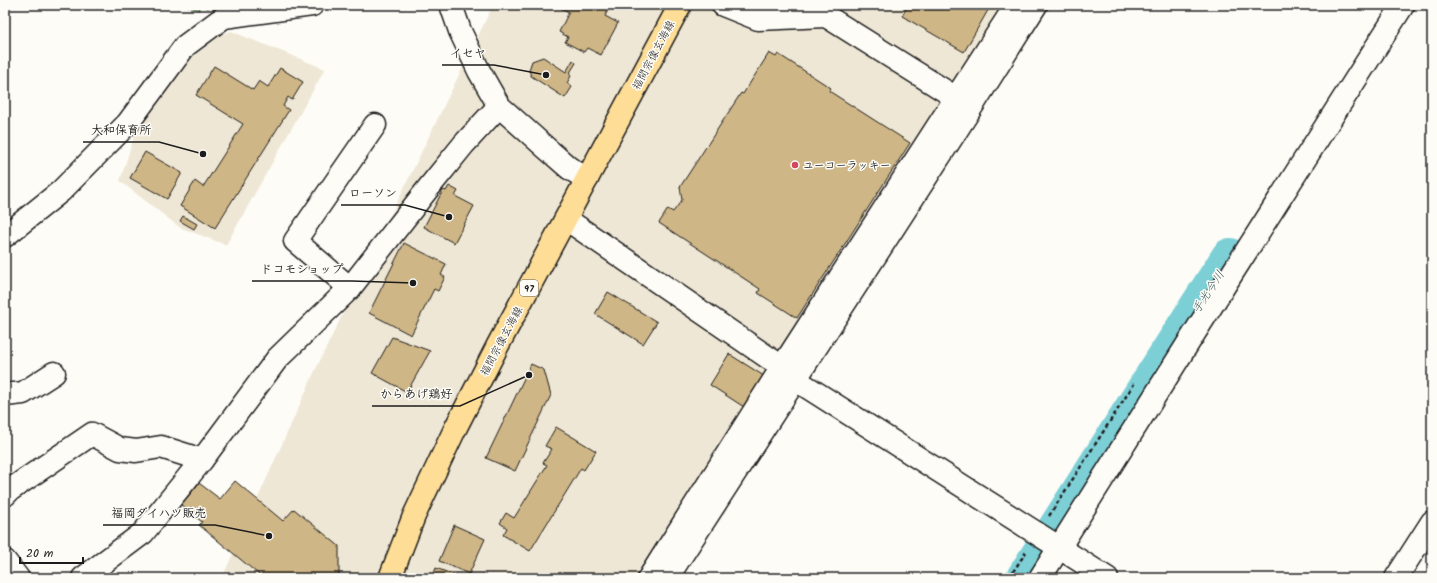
<svg xmlns="http://www.w3.org/2000/svg" width="1437" height="583" font-family="Kalam,'Klee One',sans-serif">
<style>
.built{fill:#efe7d5}
.green{fill:#a6d99a;stroke:#617a5b}
.lines{fill:none;stroke-linecap:round;stroke-linejoin:round}
.river{stroke:#7dcfd6;stroke-width:38}
.building{fill:#cfb686;stroke:#1c1c1c}
.minor-casing{stroke:#1c1c1c;stroke-width:25}
.major-casing{stroke:#1c1c1c;stroke-width:25}
.path{stroke:#1c1c1c;stroke-width:2.5;stroke-dasharray:4 3;stroke-linecap:butt}
.minor{stroke:#fdfcf7;stroke-width:22}
.major{stroke:#fedd96;stroke-width:22}
.poi-dot{fill:#d1495b;stroke:#fdfcf7;stroke-width:1.5}
.labels{text-anchor:middle;stroke-width:3;stroke-linejoin:round;paint-order:stroke}
.shield{fill:#fdfcf7;stroke:#605f5e;stroke-width:1}
.shield-label{font-size:10px;font-weight:bold;fill:#1c1c1c}
.street-label{font-size:11px;fill:#1c1c1c;stroke:#fdfcf7}
.poi-label{font-size:11px;font-weight:bold;fill:#1c1c1c;stroke:#fdfcf7;text-anchor:start}
.water-label{font-size:12px;font-style:italic;fill:#3e5b5d;stroke:#fdfcf7}
.leader{fill:none;stroke:#1c1c1c;stroke-width:1.5}
.callout-dot{fill:#1c1c1c;stroke:#fdfcf7;stroke-width:1.5}
.callout-label{font-size:12px;text-anchor:middle;font-weight:bold;fill:#1c1c1c;stroke:#fdfcf7;stroke-width:3;stroke-linejoin:round;paint-order:stroke}
</style>
<rect width="100%" height="100%" fill="#fdfcf7"/>
<filter id="ink" filterUnits="userSpaceOnUse"><feTurbulence type="fractalNoise" baseFrequency=".025" numOctaves="2"/><feDisplacementMap in="SourceGraphic" scale="8" xChannelSelector="R" yChannelSelector="G"/><feConvolveMatrix kernelMatrix="1 2 1 2 8 2 1 2 1" color-interpolation-filters="sRGB"/></filter>
<g filter="url(#ink)">
<g class="built">
<polygon points="493,5 1011,5 645,578 222,578 314,373"/>
<polygon points="231,31 325,69 226,245 179,227 120,181 137,127 198,50 213,38"/>
</g>
<polygon class="green" points="185,5 226,5 207,8 201,5 199,10"/>
<g class="lines">
<polyline class="river" points="1025,578 1230,257"/>
</g>
<g class="building">
<polygon points="563,5 610,6 605,16 618,23 601,55 587,48 584,52 565,42 568,37 559,32 569,12 561,8"/>
<polygon points="908,5 991,5 964,52 902,16"/>
<polygon points="769,53 776,57 778,54 831,88 829,91 910,143 797,318 758,293 760,289 659,223 668,209 673,212 682,200 680,187 741,93 743,94"/>
<polygon points="543,57 566,72 573,60 576,63 569,74 571,76 567,83 572,87 565,98 531,76 529,70 532,61"/>
<polygon points="214,66 253,90 259,81 268,87 280,68 303,82 292,100 288,97 283,106 289,110 215,228 180,206 195,181 203,187 243,124 196,95"/>
<polygon points="145,152 182,173 167,199 130,178"/>
<polygon points="449,186 458,191 455,196 474,206 454,243 424,227 443,190 446,191"/>
<polygon points="183,216 197,224 194,229 180,221"/>
<polygon points="404,243 446,264 441,275 445,277 438,291 434,289 411,335 369,313"/>
<polygon points="608,292 657,322 643,344 595,314"/>
<polygon points="392,337 430,351 407,392 372,373"/>
<polygon points="729,354 764,376 744,407 710,385"/>
<polygon points="531,364 544,370 551,395 515,471 486,458"/>
<polygon points="556,427 596,451 584,470 581,468 530,551 503,535 507,528 500,523 506,513 514,518 547,465 543,463 552,449 545,446"/>
<polygon points="235,481 283,521 294,509 339,546 339,578 263,578 199,525 202,522 181,505 199,483 220,499"/>
<polygon points="454,525 485,539 469,574 439,561"/>
<polygon points="436,568 462,578 432,578"/>
</g>
<g class="lines">
<defs>
<g id="minor">
<polyline points="451,5 460,31 479,71 499,106 545,147 569,168 587,179"/>
<polyline points="723,5 758,19 826,16 969,106"/>
<polyline points="566,219 782,367 796,380 1107,578"/>
<polyline points="5,236 61,191 128,123 185,46 224,17 312,5"/>
<polyline points="350,288 295,241 375,125"/>
<polyline points="5,395 23,393 54,373"/>
<polyline points="5,495 10,490 92,434 120,449 136,451 161,447 202,460"/>
<polyline points="5,561 18,578"/>
<polyline points="83,578 143,533 202,460 277,359 350,288 430,186 464,144 499,106"/>
<polyline points="649,578 782,367 1016,5"/>
<polyline points="667,578 971,108 1036,5"/>
<polyline points="1040,578 1233,272 1403,5"/>
<polyline points="1396,578 1432,522"/>
</g>
<polyline id="major" points="390,578 414,516 455,429 498,345 680,5"/>
</defs>
<use href="#minor" class="minor-casing"/>
<use href="#major" class="major-casing"/>
<g class="path">
<polyline points="1049,516 1134,384"/>
<polyline points="1009,578 1026,552"/>
</g>
<use href="#minor" class="minor"/>
<use href="#major" class="major"/>
</g>
</g>
<circle class="poi-dot" cx="795" cy="165" r="4"/>
<g class="labels">
<rect class="shield" x="520" y="280" width="18" height="16" rx="3"/>
<g class="shield-label">
<text x="529" y="292">97</text>
</g>
<g class="street-label">
<text transform="translate(653 55) rotate(-62)" y="4">福間宗像玄海線</text>
<text transform="translate(501 341) rotate(-62)" y="4">福間宗像玄海線</text>
</g>
<g class="poi-label">
<text x="803" y="169">ユーコーラッキー</text>
</g>
<g class="water-label">
<text transform="translate(1208 292) rotate(-57)" y="4">手光今川</text>
</g>
</g>
<path class="leader" d="M546 75L494 65H442M203 154L159 142H83M449 217L405 205H341M413 283L352 281H252M529 375L460 406H372M269 536L215 525H103"/>
<g class="callout-dot">
<circle cx="546" cy="75" r="4"/>
<circle cx="203" cy="154" r="4"/>
<circle cx="449" cy="217" r="4"/>
<circle cx="413" cy="283" r="4"/>
<circle cx="529" cy="375" r="4"/>
<circle cx="269" cy="536" r="4"/>
</g>
<g class="callout-label">
<text x="468" y="57">イセヤ</text>
<text x="121" y="134">大和保育所</text>
<text x="373" y="197">ローソン</text>
<text x="302" y="273">ドコモショップ</text>
<text x="416" y="398">からあげ鶏好</text>
<text x="159" y="517">福岡ダイハツ販売</text>
</g>
<rect width="1437" height="583" fill="none" stroke="#fdfcf7" stroke-width="20"/>
<rect x="10" y="10" width="1417" height="563" fill="none" stroke="#1c1c1c" stroke-width="1.5" filter="url(#ink)"/>
<path d="M20 557v6h63v-6" fill="none" stroke="#1c1c1c" stroke-width="2"/>
<text x="26" y="557" font-size="12" fill="#1c1c1c" stroke="#fdfcf7" stroke-width="3" paint-order="stroke">20 m</text>
</svg>
